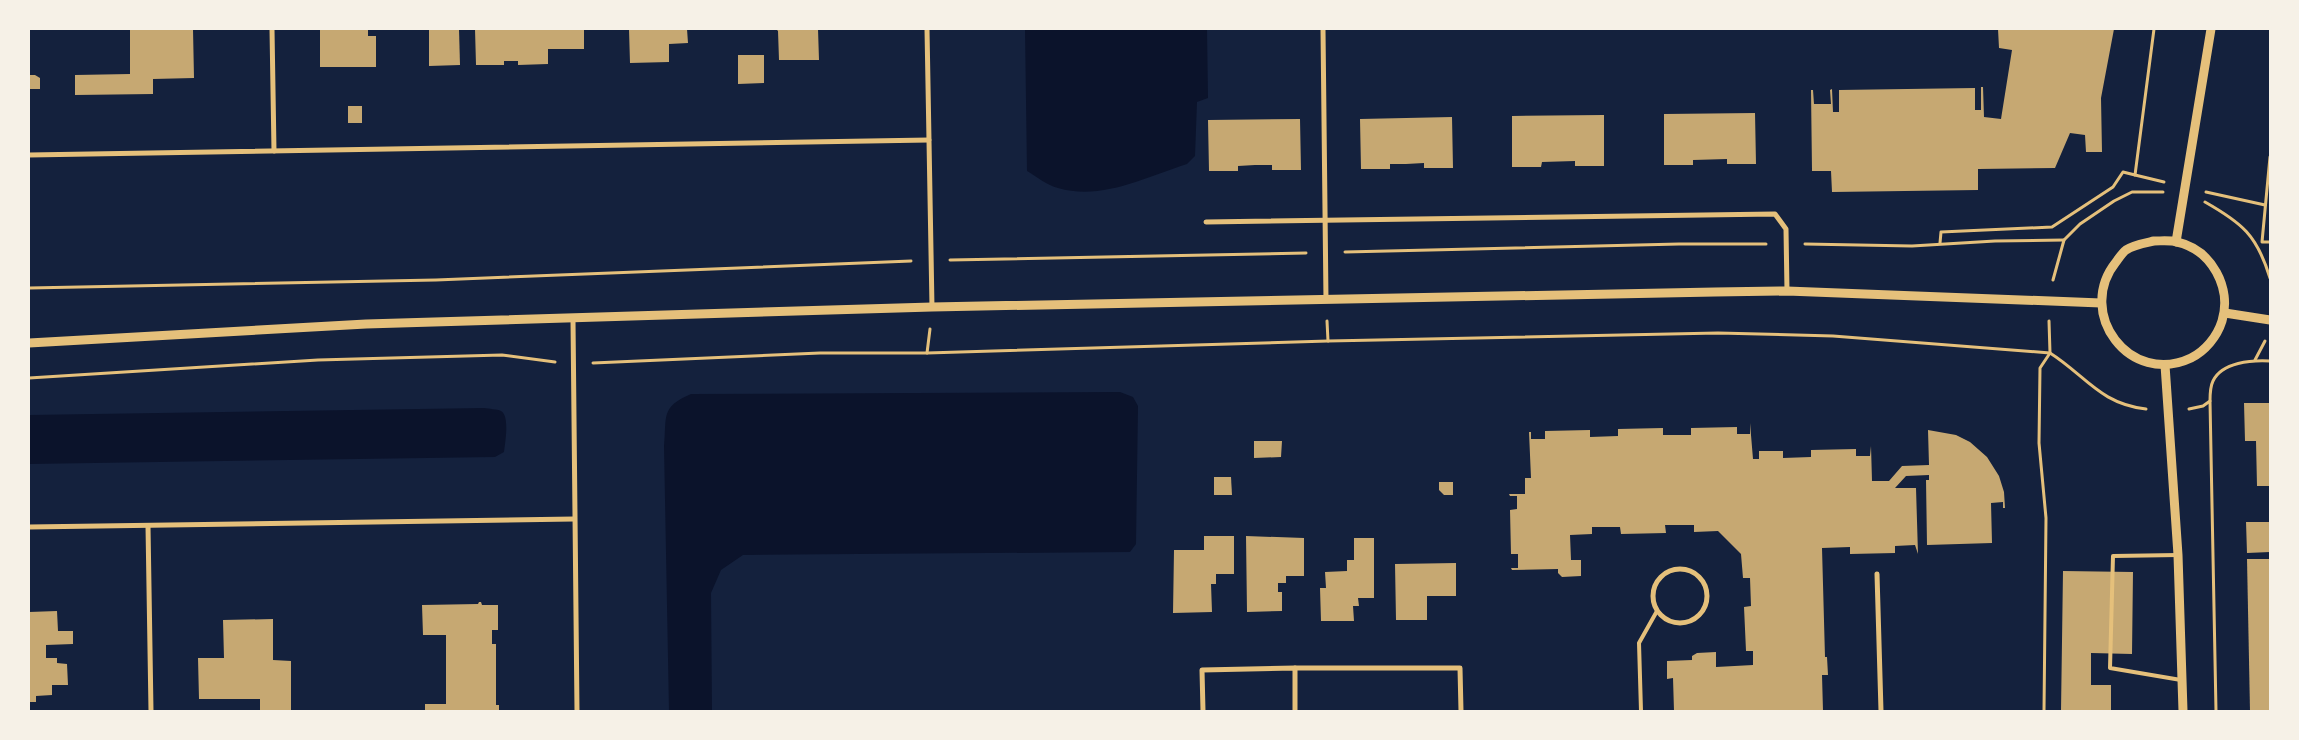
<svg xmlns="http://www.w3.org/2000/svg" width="2299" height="740" font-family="Raleway,sans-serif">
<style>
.water{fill:#0b132b}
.building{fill:#c6a872}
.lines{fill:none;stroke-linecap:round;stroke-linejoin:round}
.path{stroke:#e5c07b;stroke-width:3}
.service{stroke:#e5c07b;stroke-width:4}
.minor{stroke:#e5c07b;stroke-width:5}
.tertiary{stroke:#e5c07b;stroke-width:9}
</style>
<rect width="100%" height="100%" fill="#14213d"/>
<g class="water">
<path d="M1025,29H1207L1208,98L1197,102L1195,156L1187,164C1146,177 1101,201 1058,188C1047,185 1037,177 1027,171Z"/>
<path d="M1120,392L1133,397L1138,406L1136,544L1130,552L743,555L721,570L711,593L712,711H669L664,446C667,417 660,407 691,394Z"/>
<path d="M484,408C489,409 497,409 501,411C510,416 505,443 504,452L495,457L29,464V415Z"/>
</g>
<g class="building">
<polygon points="130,29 193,29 194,78 153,79 153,94 75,95 75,75 130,74"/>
<polygon points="320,29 368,29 368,36 376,36 376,67 320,67"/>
<polygon points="429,29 459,29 460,65 429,66"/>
<polygon points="475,29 584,29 584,49 548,49 548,64 518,65 518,61 504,61 504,65 476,65"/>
<polygon points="629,29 687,29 688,43 669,44 669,62 630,63"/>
<polygon points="776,29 818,29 819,60 779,60 778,31"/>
<polygon points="1998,29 2114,29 2101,98 2102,152 2086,152 2085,135 2070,133 2055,168 1978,169 1978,190 1832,192 1831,171 1812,171 1811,90 1813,90 1814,104 1831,104 1830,90 1832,89 1833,112 1839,112 1839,90 1975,88 1975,110 1981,110 1981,87 1983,87 1984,117 2001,119 2012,50 1999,48"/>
<polygon points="738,55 764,55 764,83 738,84"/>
<polygon points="29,75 35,75 40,78 40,89 29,89"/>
<rect x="348" y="106" width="14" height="17"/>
<polygon points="1755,113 1756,164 1727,164 1727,159 1693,160 1693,165 1664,165 1664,114"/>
<polygon points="1604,115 1604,166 1575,166 1575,161 1542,162 1541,167 1512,167 1512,116"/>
<polygon points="1452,117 1453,168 1424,168 1424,163 1406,164 1390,164 1390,169 1361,169 1360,119"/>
<polygon points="1300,119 1301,170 1272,170 1272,165 1255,165 1238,166 1238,171 1209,171 1208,120"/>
<polygon points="2244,403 2270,403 2270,486 2257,486 2256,441 2245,441"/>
<polygon points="1750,423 1753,459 1759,459 1759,451 1783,451 1783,458 1811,457 1811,450 1856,449 1856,456 1870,456 1871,446 1872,481 1889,481 1902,466 1929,465 1928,430 1956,435 1970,442 1987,457 1999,476 2004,492 2005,508 2003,508 2003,502 1991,503 1992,543 1927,545 1926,480 1929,480 1929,475 1906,476 1895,488 1916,488 1918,554 1915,545 1895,546 1895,553 1850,554 1850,547 1822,548 1825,657 1827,657 1828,675 1822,675 1823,711 1674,711 1673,678 1667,679 1667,661 1692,660 1692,656 1697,653 1716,652 1716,667 1753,665 1753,651 1746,651 1744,607 1751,606 1750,578 1743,578 1741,554 1718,531 1694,532 1694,525 1665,525 1666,533 1621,534 1620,527 1592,527 1592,534 1570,535 1571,560 1581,560 1581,576 1562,577 1558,573 1558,569 1512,570 1511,568 1518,568 1518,554 1511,554 1510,510 1517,509 1517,496 1510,496 1509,494 1525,494 1525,478 1531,478 1529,432 1531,432 1531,439 1545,439 1545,431 1590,430 1590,437 1618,436 1618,429 1663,428 1663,435 1691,435 1691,428 1737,427 1737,434 1750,434"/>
<polygon points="1254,441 1282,441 1281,457 1254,458"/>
<polygon points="1214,477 1231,477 1232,495 1214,495"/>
<polygon points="1439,482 1453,482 1453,495 1444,495 1439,490"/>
<polygon points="2246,522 2270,522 2270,552 2247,553"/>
<polygon points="1204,536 1234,536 1234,574 1216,574 1216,584 1211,584 1212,612 1173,613 1174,550 1204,550"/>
<polygon points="1246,536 1304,538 1304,576 1286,576 1286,583 1278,583 1278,592 1282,592 1282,611 1247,612"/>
<polygon points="1354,538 1374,538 1374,598 1358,598 1359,606 1353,606 1354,621 1321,621 1320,588 1326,588 1325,572 1347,571 1347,560 1354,560"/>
<polygon points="2247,559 2270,559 2270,711 2250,711"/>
<polygon points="1456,563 1456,596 1427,596 1427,620 1396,620 1395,564"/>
<polygon points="2063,571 2133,572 2132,654 2091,653 2091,685 2111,685 2111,711 2061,711"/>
<polygon points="479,602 481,602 482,605 498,605 498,630 492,630 492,644 496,644 496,705 499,705 499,711 425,711 425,704 446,704 446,635 423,635 422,605 478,604"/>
<polygon points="57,611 58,631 73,631 73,644 46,645 46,658 57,658 57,663 67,664 68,685 52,685 52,695 36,696 36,702 29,702 29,612"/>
<polygon points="273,619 273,660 291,661 291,711 260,711 260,699 199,699 198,658 224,658 223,620"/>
</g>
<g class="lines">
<g class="path">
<polyline points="2270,157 2262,242 2270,242"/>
<polyline points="2135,175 2164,182"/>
<polyline points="2206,192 2265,205"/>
<path d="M2205,202C2242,223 2257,235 2270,278"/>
<polyline points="1940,243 1941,232 2052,227 2113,187 2123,172 2135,175 2154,29"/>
<polyline points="1805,244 1912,246 1995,241 2064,240"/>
<polyline points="1345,252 1679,244 1766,244"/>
<polyline points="950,260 1306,253"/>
<polyline points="2053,280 2064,240 2080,224 2114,201 2132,192 2163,192"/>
<polyline points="29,288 436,280 911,261"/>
<polyline points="1327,321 1328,341"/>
<polyline points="927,353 930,329"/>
<polyline points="2255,360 2265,341"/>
<path d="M593,363L820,353H927L1328,341L1718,333L1833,336L2050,353C2085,375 2100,404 2146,409"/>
<polyline points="29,378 318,360 502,355 555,362"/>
<polyline points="2210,401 2216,711"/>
<path d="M2189,409L2203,406L2210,401C2210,395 2210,387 2213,381C2222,362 2252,360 2270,361"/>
<polyline points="2044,711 2046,518 2039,443 2040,368 2050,353 2049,321"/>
</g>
<g class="service">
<polyline points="2178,555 2113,556 2110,668 2181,680"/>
<polyline points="1641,711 1639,643 1657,611"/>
</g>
<g class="minor">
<polyline points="272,29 274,151"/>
<polyline points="927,29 932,307"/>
<polyline points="1323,29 1326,300"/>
<polyline points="29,155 929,140"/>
<polyline points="1206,222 1775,214 1786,229 1787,291"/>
<polyline points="573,320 577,711"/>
<polyline points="148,526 151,711"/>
<polyline points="29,527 574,519"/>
<circle cx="1680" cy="596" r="27"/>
<polyline points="1877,574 1881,711"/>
<polyline points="1295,668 1460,668 1461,711"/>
<polyline points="1203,711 1202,670 1295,668 1295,711"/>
</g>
<g class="tertiary">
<path d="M2154,241C2162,241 2170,240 2177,242C2212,250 2232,288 2222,321C2217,337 2205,351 2191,358C2130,387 2075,313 2116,262C2119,258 2122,253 2126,250C2133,245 2145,243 2154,241Z"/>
<polyline points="2176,242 2211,29"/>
<polyline points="2225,313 2270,320"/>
<polyline points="29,343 366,324 932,307 1715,292 1787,291 2101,303"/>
<polyline points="2165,365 2178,555 2183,711"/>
</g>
</g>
<rect width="2299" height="740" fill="none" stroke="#f6f1e7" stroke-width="60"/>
</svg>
